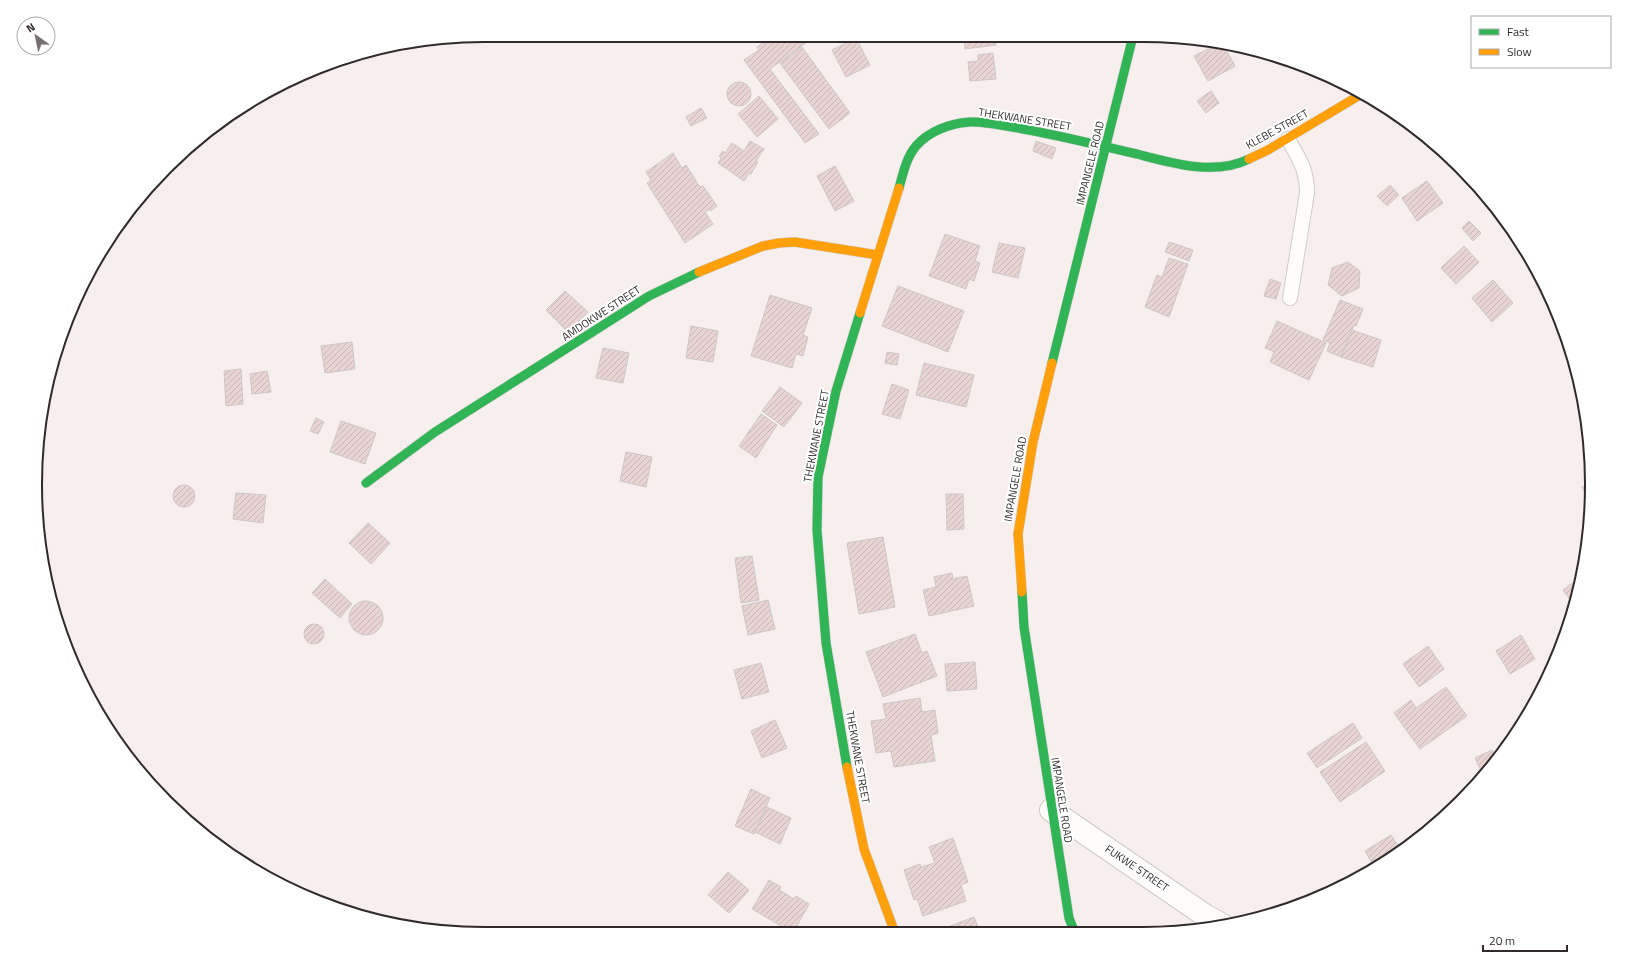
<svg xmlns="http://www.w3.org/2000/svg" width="1627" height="969" font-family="'Titillium Web',sans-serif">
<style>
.building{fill:url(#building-hatch);stroke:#ccc7c6}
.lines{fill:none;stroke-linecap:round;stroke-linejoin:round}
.lane-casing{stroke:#d1cbcb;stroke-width:16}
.street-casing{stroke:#d1cbcb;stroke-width:24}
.fast-casing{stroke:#d1cbcb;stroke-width:10}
.slow-casing{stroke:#d1cbcb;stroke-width:10}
.lane{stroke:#fefdfc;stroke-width:14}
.street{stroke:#fefdfc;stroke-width:22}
.fast{stroke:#30b455;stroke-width:9}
.slow{stroke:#ff9f0a;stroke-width:9}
.labels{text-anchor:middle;stroke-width:4;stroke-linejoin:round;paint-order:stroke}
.street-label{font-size:11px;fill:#302b2a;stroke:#fff}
.rim{fill:none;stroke:#302b2a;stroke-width:2}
</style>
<defs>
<pattern id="building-hatch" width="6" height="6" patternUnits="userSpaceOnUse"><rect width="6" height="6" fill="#e8d5d3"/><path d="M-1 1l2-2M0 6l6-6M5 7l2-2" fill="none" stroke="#c7b7b5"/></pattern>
</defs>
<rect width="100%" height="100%" fill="#f6efee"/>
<g class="building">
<polygon points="804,37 807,42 770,69 819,134 805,143 744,60 759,50 757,47 771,38"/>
<polygon points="964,37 995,37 996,45 965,49"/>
<polygon points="856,38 870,65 846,77 832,50"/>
<polygon points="1216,45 1224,46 1235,66 1208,81 1194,56"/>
<polygon points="802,47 850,113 829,129 780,63"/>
<polygon points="993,53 996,79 970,81 968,62 978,61 978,55"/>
<circle cx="739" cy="94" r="12"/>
<polygon points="1211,91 1219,103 1206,113 1197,101"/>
<polygon points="759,96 778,119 757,137 738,114"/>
<polygon points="701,108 707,118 691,126 686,117"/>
<polygon points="750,141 764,149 756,161 758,162 751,174 749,173 744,181 718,163 721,158 719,156 723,151 725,153 732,143 744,151"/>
<polygon points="1036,141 1056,148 1052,159 1033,151"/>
<polygon points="673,153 682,168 686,165 700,187 703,186 717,206 711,211 710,209 705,212 713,224 685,243 647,183 651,180 646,172"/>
<polygon points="835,166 854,201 835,211 817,176"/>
<polygon points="1427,181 1443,203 1417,221 1402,198"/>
<polygon points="1390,185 1399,195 1387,206 1377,196"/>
<polygon points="1469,221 1481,233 1473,241 1462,228"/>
<polygon points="945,234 980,246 975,261 980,263 974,281 969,279 966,289 929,276"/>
<polygon points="1169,242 1193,250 1189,261 1165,252"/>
<polygon points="999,243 1025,248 1018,278 992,272"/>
<polygon points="1464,246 1479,262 1456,284 1441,268"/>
<polygon points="1169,258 1188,264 1169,317 1145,307 1157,275 1162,277"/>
<polygon points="1348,262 1360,271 1359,288 1342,296 1328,285 1332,268"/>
<polygon points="1270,279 1281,283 1276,299 1264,296"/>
<polygon points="1493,280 1513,303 1492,322 1472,298"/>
<polygon points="898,286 964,311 948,352 882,326"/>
<polygon points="565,291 588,312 568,332 546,310"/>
<polygon points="770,295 812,308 803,335 808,337 803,356 796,354 792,368 751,356"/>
<polygon points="1340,300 1363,309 1356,326 1354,325 1341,357 1327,351 1330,343 1323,340"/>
<polygon points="1277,321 1326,343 1309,380 1270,362 1274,352 1265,348"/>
<polygon points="691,326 718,331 713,362 686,358"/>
<polygon points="1352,330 1381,340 1373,367 1341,357"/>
<polygon points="352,342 355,369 325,373 321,346"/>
<polygon points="603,348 629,353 623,383 596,378"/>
<polygon points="887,352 899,354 897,365 885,363"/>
<polygon points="924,363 974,375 966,407 916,395"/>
<polygon points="241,369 243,404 226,406 224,371"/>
<polygon points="267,371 271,392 252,394 250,374"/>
<polygon points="892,384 909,390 900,419 882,414"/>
<polygon points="780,387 802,403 784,427 762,411"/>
<polygon points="761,414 777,425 756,458 739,446"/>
<polygon points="316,418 324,422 318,434 310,431"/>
<polygon points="341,421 376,433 365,464 330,452"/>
<polygon points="626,452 652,457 646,487 620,481"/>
<polygon points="1592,481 1592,485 1590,502 1582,487"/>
<circle cx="184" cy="496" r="11"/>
<polygon points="236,493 266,495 263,523 233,519"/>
<polygon points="946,494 963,494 964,529 947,530"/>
<polygon points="368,523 390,543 371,564 349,543"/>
<polygon points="883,537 895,607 859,614 847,543"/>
<polygon points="752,556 759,600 741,603 735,558"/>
<polygon points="952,573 953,579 967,576 974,606 929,616 923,590 936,587 934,577"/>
<polygon points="1582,576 1574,605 1563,590"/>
<polygon points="325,579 352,604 340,618 312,593"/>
<polygon points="768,600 775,629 748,635 742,606"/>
<circle cx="366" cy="618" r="17"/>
<circle cx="314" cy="634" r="10"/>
<polygon points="915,634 922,653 927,651 937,676 883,697 866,652"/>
<polygon points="1521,635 1535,659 1510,674 1496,651"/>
<polygon points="1428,646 1444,669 1419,687 1403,664"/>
<polygon points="975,662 977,689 947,691 945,664"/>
<polygon points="761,663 769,692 742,699 734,670"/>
<polygon points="1446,687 1467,716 1420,749 1394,713 1411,700 1416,708"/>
<polygon points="920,698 922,712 935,710 938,733 931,735 935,761 894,767 891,751 876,753 871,721 886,719 883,704"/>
<polygon points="775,720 787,748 762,758 751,731"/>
<polygon points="1353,723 1362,738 1317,768 1307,753"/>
<polygon points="1366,742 1385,771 1340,802 1320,772"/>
<polygon points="1492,750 1496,758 1482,773 1475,758"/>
<polygon points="751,789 770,798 754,834 735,826"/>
<polygon points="767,807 791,818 780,844 755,832"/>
<polygon points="1391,835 1401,850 1375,868 1365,851"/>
<polygon points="953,838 968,882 961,885 966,901 923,916 917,899 914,900 904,870 920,864 921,867 935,863 929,847"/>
<polygon points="728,872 749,890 729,913 708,895"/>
<polygon points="769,880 781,887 779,890 794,899 796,896 809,904 793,933 752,909"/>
<polygon points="974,917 980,933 937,933 937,931"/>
</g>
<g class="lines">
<defs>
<path id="lane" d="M1288,139C1299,159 1307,169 1307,193L1290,298"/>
<polyline id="street" points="1051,810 1206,916 1223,925"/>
<g id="fast">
<path d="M899,188C903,174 906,158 916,146C929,131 951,123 970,122C986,121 1003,126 1018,128C1058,135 1097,145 1137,154C1172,163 1215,176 1249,159"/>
<polyline points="1052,363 1133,36"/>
<polyline points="366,483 435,432 649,296 699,272"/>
<polyline points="1022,592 1024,627 1069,918 1075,933"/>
<polyline points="847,767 826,643 817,530 818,477 836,391 860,313"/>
</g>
<g id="slow">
<polyline points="1249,159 1268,150 1360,95"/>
<polyline points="699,272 763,246 779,243 795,242 878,255"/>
<polyline points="860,313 899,188"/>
<polyline points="1022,592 1018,534 1033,442 1052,363"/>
<polyline points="847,767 864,849 895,933"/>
</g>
</defs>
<use href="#lane" class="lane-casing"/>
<use href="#street" class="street-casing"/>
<use href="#fast" class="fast-casing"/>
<use href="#slow" class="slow-casing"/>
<use href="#lane" class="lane"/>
<use href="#street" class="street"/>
<use href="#fast" class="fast"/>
<use href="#slow" class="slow"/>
</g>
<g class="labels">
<g class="street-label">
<text transform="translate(1025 119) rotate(9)" y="4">THEKWANE STREET</text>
<text transform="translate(1277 129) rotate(-29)" y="4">KLEBE STREET</text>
<text transform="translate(1090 163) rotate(-76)" y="4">IMPANGELE ROAD</text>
<text transform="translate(601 313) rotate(-33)" y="4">AMDOKWE STREET</text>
<text transform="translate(816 436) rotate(-79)" y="4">THEKWANE STREET</text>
<text transform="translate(1015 479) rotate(-80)" y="4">IMPANGELE ROAD</text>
<text transform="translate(858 757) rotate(80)" y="4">THEKWANE STREET</text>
<text transform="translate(1062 800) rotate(81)" y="4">IMPANGELE ROAD</text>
<text transform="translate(1137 868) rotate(34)" y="4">FUKWE STREET</text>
</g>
</g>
<path d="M0 0H1627V969H0ZM484 42H1143A442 442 0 0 1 1585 484V485A442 442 0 0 1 1143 927H484A442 442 0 0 1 42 485V484A442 442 0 0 1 484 42Z" fill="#fff" fill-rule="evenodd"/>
<path class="rim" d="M484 42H1143A442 442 0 0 1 1585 484V485A442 442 0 0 1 1143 927H484A442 442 0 0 1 42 485V484A442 442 0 0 1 484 42Z"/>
<rect x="1471" y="16" width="140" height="52" fill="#ffffff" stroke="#acaaaa"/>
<rect x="1479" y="29" width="20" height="6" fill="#30b455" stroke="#acaaaa"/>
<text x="1507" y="36" font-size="12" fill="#302b2a">Fast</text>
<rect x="1479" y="49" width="20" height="6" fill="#ff9f0a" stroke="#acaaaa"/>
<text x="1507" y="56" font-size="12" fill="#302b2a">Slow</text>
<g transform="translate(36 36) rotate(327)"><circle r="19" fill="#ffffff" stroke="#acaaaa"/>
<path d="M0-3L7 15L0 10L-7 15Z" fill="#75706f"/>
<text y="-6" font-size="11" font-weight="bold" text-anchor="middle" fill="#302b2a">N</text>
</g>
<path d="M1483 945v6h84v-6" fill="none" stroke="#302b2a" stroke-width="2"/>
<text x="1489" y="945" font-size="12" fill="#302b2a" stroke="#ffffff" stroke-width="3" paint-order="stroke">20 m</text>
</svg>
